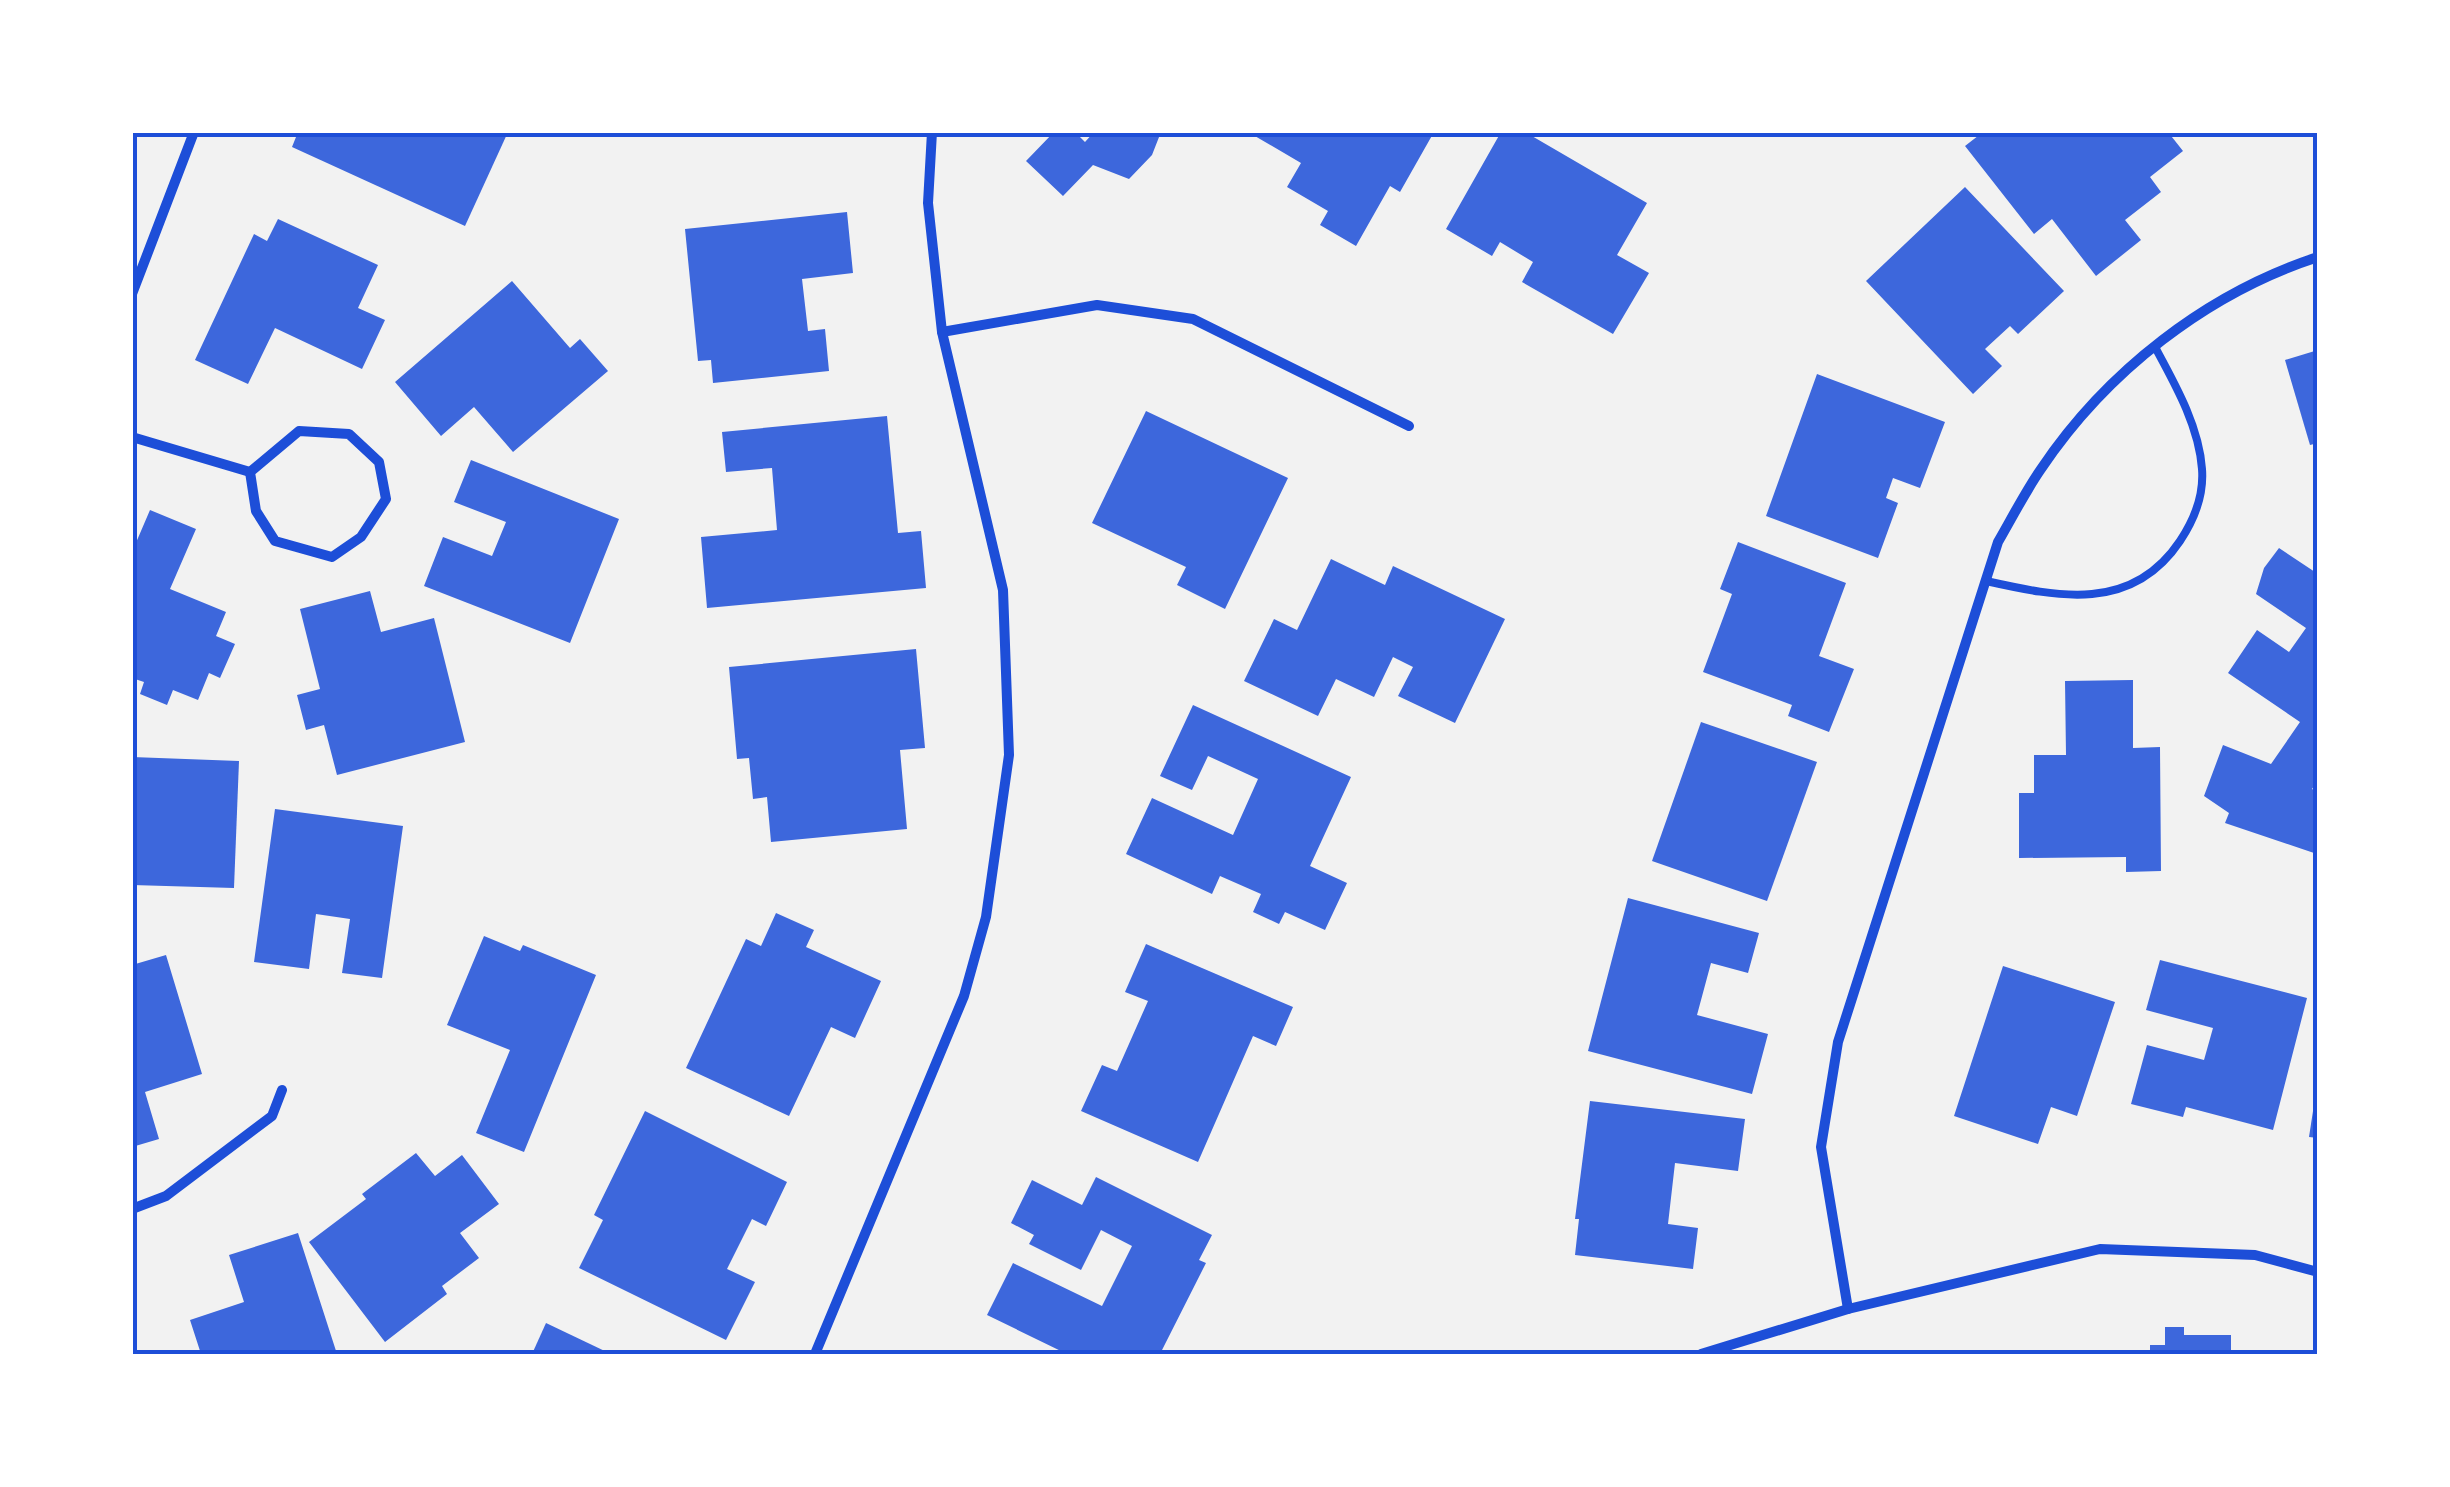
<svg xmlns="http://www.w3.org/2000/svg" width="2450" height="1487" font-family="Spectral,serif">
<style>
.building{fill:#3d67dc}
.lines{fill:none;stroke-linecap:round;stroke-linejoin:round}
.service{stroke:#1d4ed8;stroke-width:8}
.minor{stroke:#1d4ed8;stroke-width:10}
.neatline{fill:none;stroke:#1d4ed8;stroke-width:4}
</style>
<rect width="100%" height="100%" fill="#f2f2f2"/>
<g class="building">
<polygon points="298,132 508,132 465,226 292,147"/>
<polygon points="1054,132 1075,132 1085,142 1094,132 1161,132 1152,155 1129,179 1093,165 1063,196 1026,161"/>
<polygon points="1248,132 1434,132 1400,192 1390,186 1356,246 1320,225 1328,211 1287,187 1301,163"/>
<polygon points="1501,132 1525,132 1647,203 1617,255 1649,273 1613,334 1522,282 1533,262 1500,242 1492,256 1446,229"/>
<polygon points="1983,132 2168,132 2183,151 2150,177 2161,192 2125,220 2141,240 2096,276 2052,219 2034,234 1965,146"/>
<polygon points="1965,187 2064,291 2018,334 2010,326 1985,349 2002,366 1973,394 1866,281"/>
<polygon points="847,212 853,273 802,279 808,331 825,329 829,371 713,383 711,360 698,361 685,229"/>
<polygon points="278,219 378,265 358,308 385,320 362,369 275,328 248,384 195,360 254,234 267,241"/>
<polygon points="512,281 570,348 580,339 608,371 513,452 474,407 441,436 395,382"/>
<polygon points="2318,350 2318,443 2310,445 2285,360"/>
<polygon points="1817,374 1945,422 1920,488 1893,478 1886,498 1898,503 1878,558 1766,516"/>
<polygon points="1146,411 1288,478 1225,609 1177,585 1186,567 1092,523"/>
<polygon points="887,416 898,533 921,531 926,588 707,608 701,537 777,530 772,468 726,472 722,432"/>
<polygon points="471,460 619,519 570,643 424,586 443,537 492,556 506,522 454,502"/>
<polygon points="150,510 196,529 170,589 226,612 216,636 235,644 220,678 209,673 198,700 173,690 167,705 140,694 144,682 132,678 132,552"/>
<polygon points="1738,542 1846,583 1819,656 1854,669 1829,732 1788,716 1792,705 1703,672 1732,594 1720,589"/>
<polygon points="2279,548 2318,574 2318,781 2312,789 2318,792 2318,847 2314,853 2225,823 2229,813 2204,796 2223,745 2271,764 2300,722 2228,673 2257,630 2289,652 2306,628 2256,594 2264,568"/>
<polygon points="1331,559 1385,585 1393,566 1505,619 1455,723 1398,696 1413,667 1393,657 1374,697 1336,679 1318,716 1244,681 1274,619 1297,630"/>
<polygon points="370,591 381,632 434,618 465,742 337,775 324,725 306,730 297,695 320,689 300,609"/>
<polygon points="916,649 925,748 900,750 907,829 771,842 767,797 753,799 749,758 737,759 729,667"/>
<polygon points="2133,680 2133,748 2160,747 2161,871 2126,872 2126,857 2019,858 2019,793 2034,793 2034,755 2066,755 2065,681"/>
<polygon points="1193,705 1351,777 1310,866 1347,883 1325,930 1285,912 1279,924 1253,912 1261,894 1220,876 1212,894 1126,854 1152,798 1233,835 1258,779 1208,756 1192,790 1160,776"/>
<polygon points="1701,722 1817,762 1767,901 1652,861"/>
<polygon points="132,757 239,761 234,888 132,885"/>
<polygon points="275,809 403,826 382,978 342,973 350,919 316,914 309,969 254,962"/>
<polygon points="1628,898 1759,933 1748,973 1711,963 1697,1015 1768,1034 1752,1094 1588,1051"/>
<polygon points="776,913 814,930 806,947 881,981 855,1038 831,1027 789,1116 686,1068 746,939 761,946"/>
<polygon points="484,936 520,951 523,945 596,975 524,1152 476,1133 510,1050 447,1025"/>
<polygon points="1146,944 1293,1007 1276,1046 1253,1036 1198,1162 1081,1111 1102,1065 1117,1071 1148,1001 1125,992"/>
<polygon points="166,955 202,1074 145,1092 159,1139 132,1147 132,965"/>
<polygon points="2160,960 2307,998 2273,1130 2186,1107 2183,1117 2131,1104 2147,1045 2204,1060 2213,1028 2146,1010"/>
<polygon points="2003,966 2115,1002 2077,1116 2051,1107 2038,1144 1954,1116"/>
<polygon points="2315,1098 2318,1098 2318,1138 2309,1137"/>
<polygon points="1590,1101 1745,1119 1738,1171 1675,1163 1668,1224 1698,1228 1693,1269 1575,1255 1579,1219 1575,1219"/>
<polygon points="645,1111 787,1182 766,1226 752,1219 727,1269 755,1282 726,1340 579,1268 603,1220 594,1215"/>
<polygon points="416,1153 435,1176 462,1155 499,1204 460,1233 479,1258 442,1286 447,1294 385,1342 309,1242 366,1199 362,1194"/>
<polygon points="1096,1177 1212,1235 1199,1260 1206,1263 1160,1354 1067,1354 987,1315 1013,1263 1102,1306 1132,1246 1101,1230 1081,1270 1029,1244 1034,1235 1011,1223 1032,1180 1082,1205"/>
<polygon points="298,1233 337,1354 201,1354 190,1320 244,1302 229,1255"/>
<polygon points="546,1323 611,1354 532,1354"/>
<polygon points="2165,1327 2184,1327 2184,1335 2231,1335 2231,1354 2150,1354 2150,1345 2165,1345"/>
</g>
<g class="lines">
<path class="service" d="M1986,581C2058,597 2132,613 2180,541C2194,520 2204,495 2202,469C2199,426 2175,384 2155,347"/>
<g class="minor">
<polyline points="132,294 194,132"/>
<polyline points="942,332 1097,305 1193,319 1409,426"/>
<polygon points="299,431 349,434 379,462 386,499 361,537 332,557 275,541 256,511 250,472"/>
<polyline points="132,437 250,472"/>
<polyline points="132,1209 166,1196 272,1116 282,1090"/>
<path d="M1848,1309L1821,1147L1838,1042L1998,542C2012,518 2025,492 2041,469C2106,372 2207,293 2318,257"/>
<polyline points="815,1354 964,996 986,917 1009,755 1003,590 942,332 928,203 932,132"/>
<polyline points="1701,1354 1848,1309 2100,1249 2255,1255 2318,1272"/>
</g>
</g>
<rect width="2450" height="1487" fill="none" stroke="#ffffff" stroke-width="270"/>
<rect x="135" y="135" width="2180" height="1217" class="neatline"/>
</svg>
